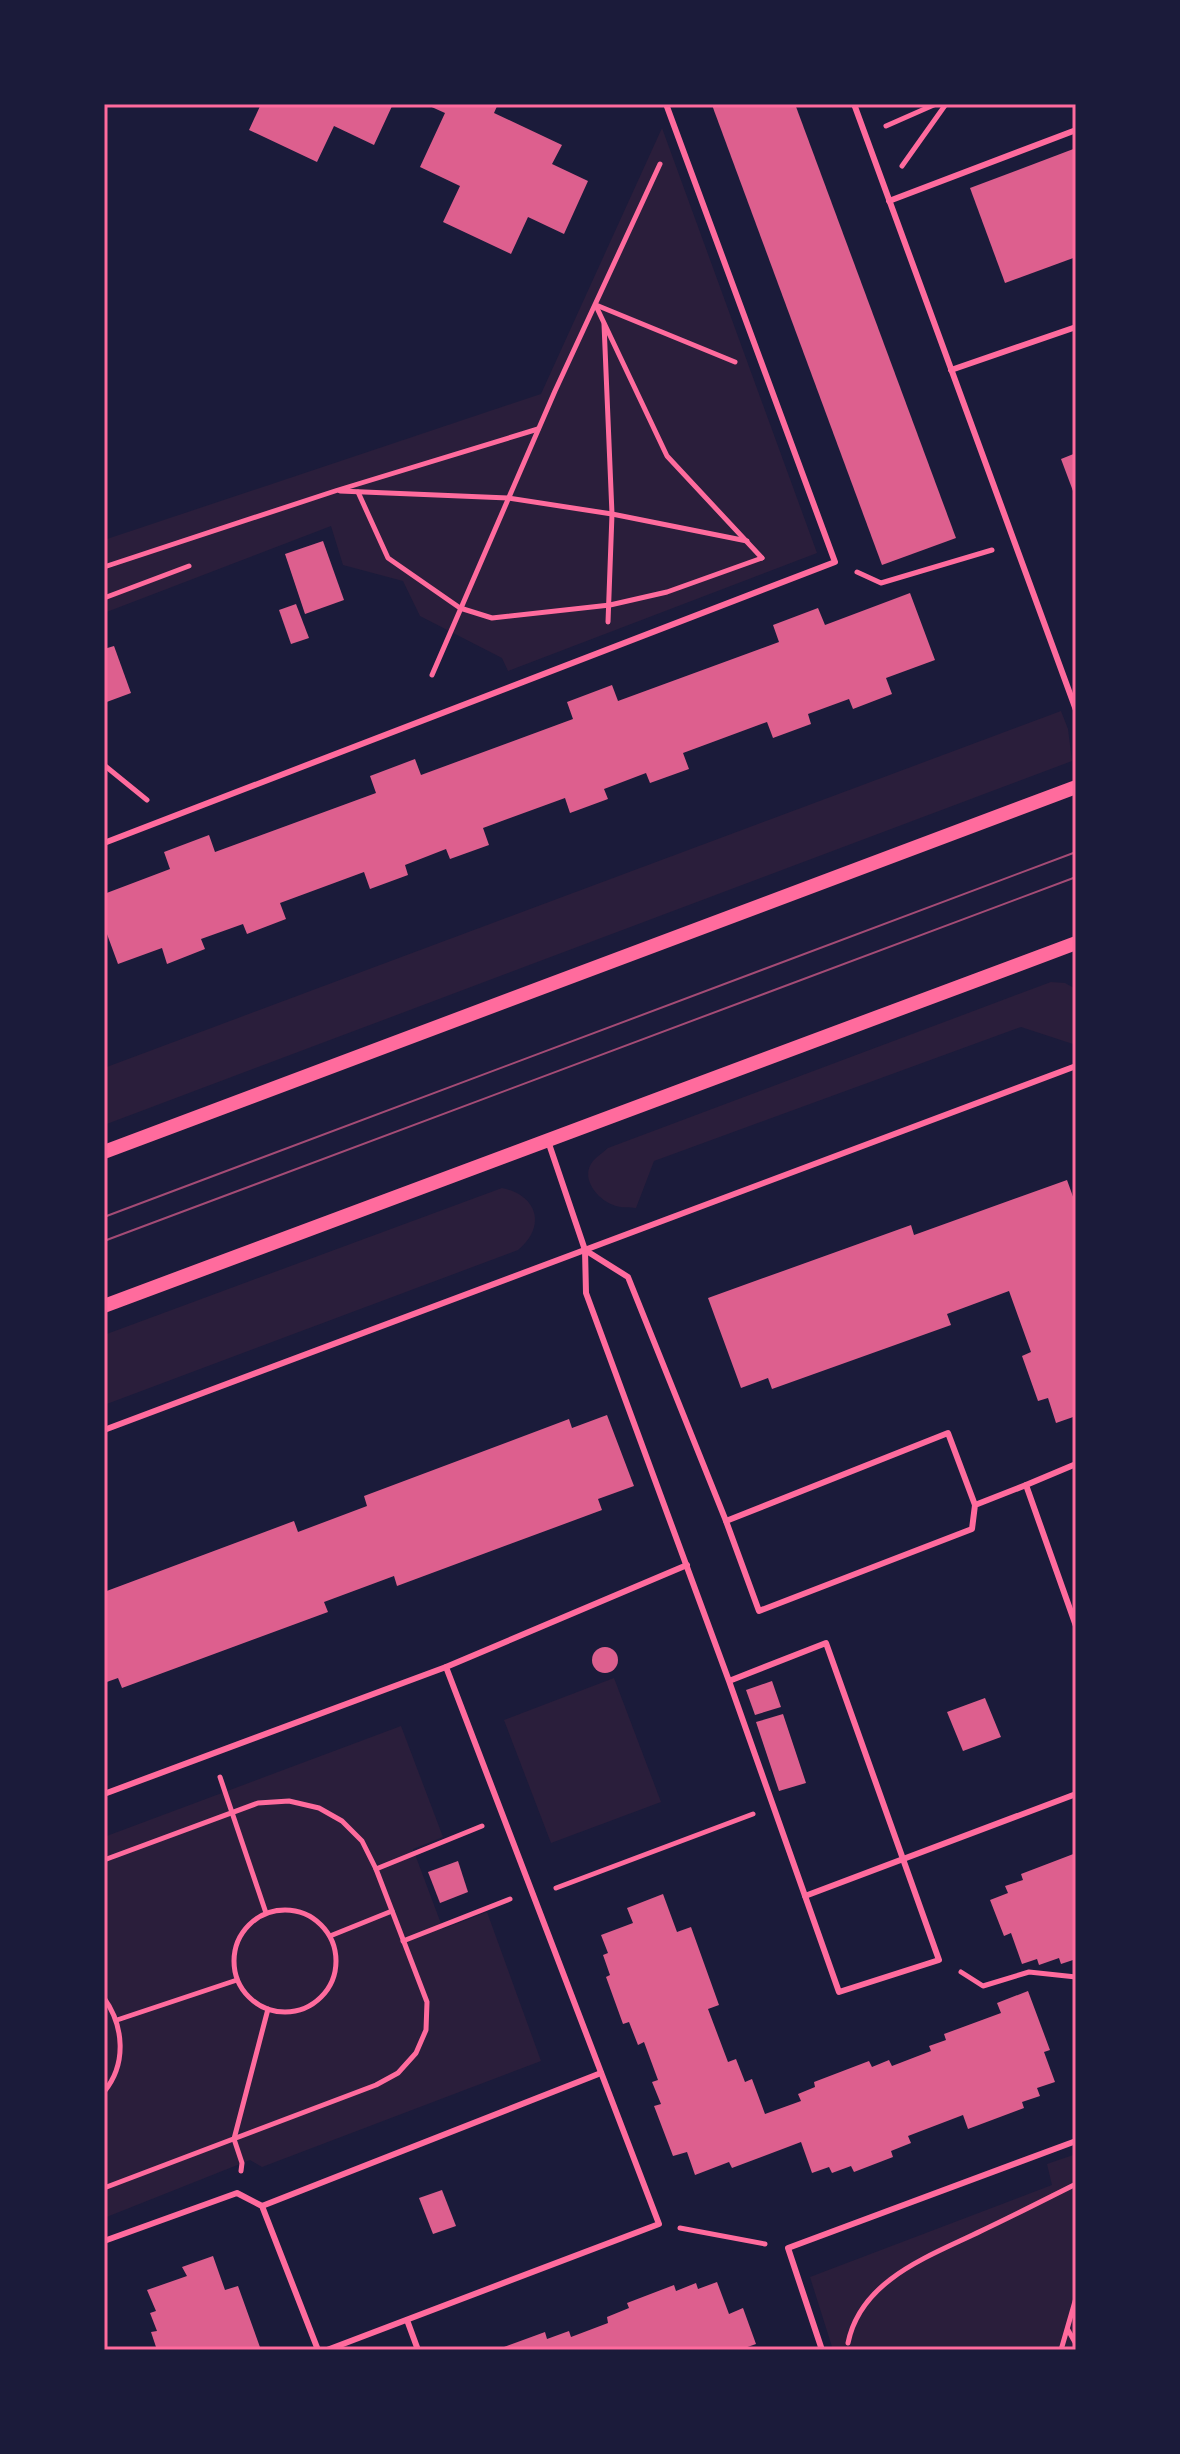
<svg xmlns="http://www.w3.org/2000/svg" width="1180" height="2454" font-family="Raleway,sans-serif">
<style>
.green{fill:#2a1e3b}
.building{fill:#dd5f8e}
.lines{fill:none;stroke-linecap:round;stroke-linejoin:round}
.path{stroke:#ff6b9d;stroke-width:5}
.service{stroke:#ff6b9d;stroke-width:6}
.tertiary{stroke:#ff6b9d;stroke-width:14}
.tram{stroke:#a44b75;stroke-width:2}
.neatline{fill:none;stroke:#ff6b9d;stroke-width:3}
</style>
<rect width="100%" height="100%" fill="#1b1b3a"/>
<g class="green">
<polygon points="662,128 817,553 508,671 502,658 420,616 403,581 343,565 331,526 104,613 104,540 541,394"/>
<polygon points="1061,711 1068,729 1072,761 104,1125 104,1068"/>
<path d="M1051,982L1065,983L1076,989V1042L1073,1044L1021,1027L654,1161L636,1208C630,1207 622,1208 616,1206C598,1201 579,1178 593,1161C597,1156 604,1152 608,1148Z"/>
<path d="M502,1188C537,1195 547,1226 518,1250L104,1405V1335Z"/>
<polygon points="614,1678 661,1802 551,1843 504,1720"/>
<polygon points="401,1726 443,1837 413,1849 443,1929 487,1912 541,2061 262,2167 250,2160 104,2218 104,1837"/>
<polygon points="1076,2154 1076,2350 833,2350 810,2277 1052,2185 1047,2164"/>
</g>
<g class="building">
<polygon points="261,104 393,104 374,145 334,126 317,162 249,130"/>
<polygon points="425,104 498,104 494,113 562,145 552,164 588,181 564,234 528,217 511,254 443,222 460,186 420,167 445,113"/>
<polygon points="715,104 795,104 956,538 882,565 712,105"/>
<polygon points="1076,148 1076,257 1005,283 970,188"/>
<polygon points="1076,453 1076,499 1061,459"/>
<polygon points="323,541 344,600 305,614 285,554"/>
<polygon points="910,593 935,660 886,678 892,694 853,709 849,699 808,714 811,724 773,738 767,722 683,753 689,769 650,783 646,773 604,789 608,799 570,813 565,798 483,828 489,845 450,859 446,849 405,865 408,875 370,889 364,872 280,903 286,919 247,934 243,924 201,939 205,949 167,964 162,948 118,964 104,926 104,894 170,869 164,852 209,835 215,852 376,793 370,776 415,759 421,775 573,719 567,702 612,685 618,701 779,642 773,625 818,608 825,625"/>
<polygon points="296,604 309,638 291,644 279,610"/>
<polygon points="114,646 131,693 104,703 104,649"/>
<polygon points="1067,1180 1076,1205 1076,1416 1056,1423 1048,1398 1038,1401 1022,1356 1031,1352 1009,1291 947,1314 951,1325 772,1389 768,1378 741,1388 708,1298 911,1225 914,1235"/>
<polygon points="607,1415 634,1486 598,1499 602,1510 397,1586 394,1576 324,1602 328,1612 122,1688 118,1678 104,1683 104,1592 294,1521 298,1532 367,1506 364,1496 569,1419 572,1428"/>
<circle cx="605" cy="1660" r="13"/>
<polygon points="772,1681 781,1707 755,1715 746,1690"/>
<polygon points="985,1698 1001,1737 963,1751 947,1712"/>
<polygon points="783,1714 806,1783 779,1791 756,1722"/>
<polygon points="1076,1853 1076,1959 1061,1964 1059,1958 1039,1965 1037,1959 1022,1964 1011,1933 1004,1936 990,1900 1008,1893 1005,1886 1023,1880 1021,1874"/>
<polygon points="458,1861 468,1892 440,1903 428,1872"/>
<polygon points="663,1894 677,1932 691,1927 719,2005 708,2009 728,2062 736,2059 745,2082 752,2079 765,2114 801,2101 798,2094 815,2087 814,2082 869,2061 872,2067 889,2060 892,2066 931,2051 929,2046 946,2040 944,2034 1001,2013 997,2003 1028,1991 1050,2050 1044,2052 1055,2082 1037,2088 1040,2096 1022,2102 1024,2108 968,2129 963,2115 908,2136 911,2143 891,2151 893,2157 854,2172 851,2166 832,2173 829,2167 812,2173 801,2142 732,2168 729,2162 695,2175 687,2152 673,2156 654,2106 661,2104 652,2082 658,2080 644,2042 638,2045 629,2022 623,2024 606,1977 610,1975 603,1955 608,1953 601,1935 633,1923 627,1908"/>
<polygon points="442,2190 456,2226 433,2234 419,2198"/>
<polygon points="213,2256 225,2290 238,2286 261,2350 157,2350 151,2332 157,2331 150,2313 156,2311 147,2290 187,2276 182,2267"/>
<polygon points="717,2282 729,2314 743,2308 756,2344 739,2350 496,2350 545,2332 547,2339 569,2331 571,2337 608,2323 607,2317 629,2308 627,2303 674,2285 676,2291 696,2283 698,2289"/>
</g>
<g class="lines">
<g class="path">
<polyline points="886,126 936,104"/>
<polyline points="902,166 946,104"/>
<polyline points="596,305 735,362"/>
<polyline points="596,306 667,456 762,558"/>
<polyline points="604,324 612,514 608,622"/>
<polyline points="340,491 508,498 612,514 747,541"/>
<polyline points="358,492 388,558 460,608 492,618 610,605 667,592 762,558"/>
<polyline points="104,567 335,491 538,429"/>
<polyline points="857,572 881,583 992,550"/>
<polyline points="104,598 189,566"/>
<polyline points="432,675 555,391 660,164"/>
<polyline points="104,765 147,800"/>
<polyline points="220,1777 266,1913"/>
<polyline points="104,1860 258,1803 289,1801 319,1808 342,1821 362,1841 376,1869 427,2002 426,2030 416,2053 398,2073 376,2085 104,2188"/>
<polyline points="376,1869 482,1826"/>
<polyline points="556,1888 753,1814"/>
<circle cx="285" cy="1961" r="51"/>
<polyline points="330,1936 392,1911"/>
<polyline points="403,1941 510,1899"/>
<polyline points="961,1972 983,1986 1029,1972 1076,1977"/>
<path d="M104,1998C124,2026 127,2064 104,2092"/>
<polyline points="117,2020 237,1980"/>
<polyline points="241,2171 242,2163 234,2139 268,2009"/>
<polyline points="680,2228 765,2244"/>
<polyline points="1068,2330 1076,2344"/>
<path d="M848,2343C861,2279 930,2256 981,2231C1013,2216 1044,2200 1076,2184"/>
<polyline points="1061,2350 1076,2298"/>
</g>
<g class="service">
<polyline points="854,104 1076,710"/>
<polyline points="889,201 1076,130"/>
<polyline points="951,370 1076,327"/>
<polyline points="104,843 835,562 666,104"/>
<polyline points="548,1141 585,1250 586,1293 729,1681 839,1992 939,1960 826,1643 729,1681"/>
<polyline points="585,1250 628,1277 726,1521 759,1611 972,1529 975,1505 1026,1485"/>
<polyline points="104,1430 1076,1066"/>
<polyline points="1076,1464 1026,1485 1076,1626"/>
<polyline points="726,1521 948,1433 975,1505"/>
<polyline points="104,1794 446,1667 687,1565"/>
<polyline points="805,1896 1076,1794"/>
<polyline points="262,2206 601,2073"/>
<polyline points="104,2241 237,2193 262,2206 318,2350"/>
<polyline points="407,2320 418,2350"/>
<polyline points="327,2350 659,2224 446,1667"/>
<polyline points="822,2350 788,2248 1076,2141"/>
</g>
<g class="tertiary">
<polyline points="104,1152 1076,787"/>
<polyline points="104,1306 1076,943"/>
</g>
<g class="tram">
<polyline points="104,1217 1076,852"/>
<polyline points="104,1241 1076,877"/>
</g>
</g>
<rect width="1180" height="2454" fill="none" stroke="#1b1b3a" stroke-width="212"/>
<rect x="106" y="106" width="968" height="2242" class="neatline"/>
</svg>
